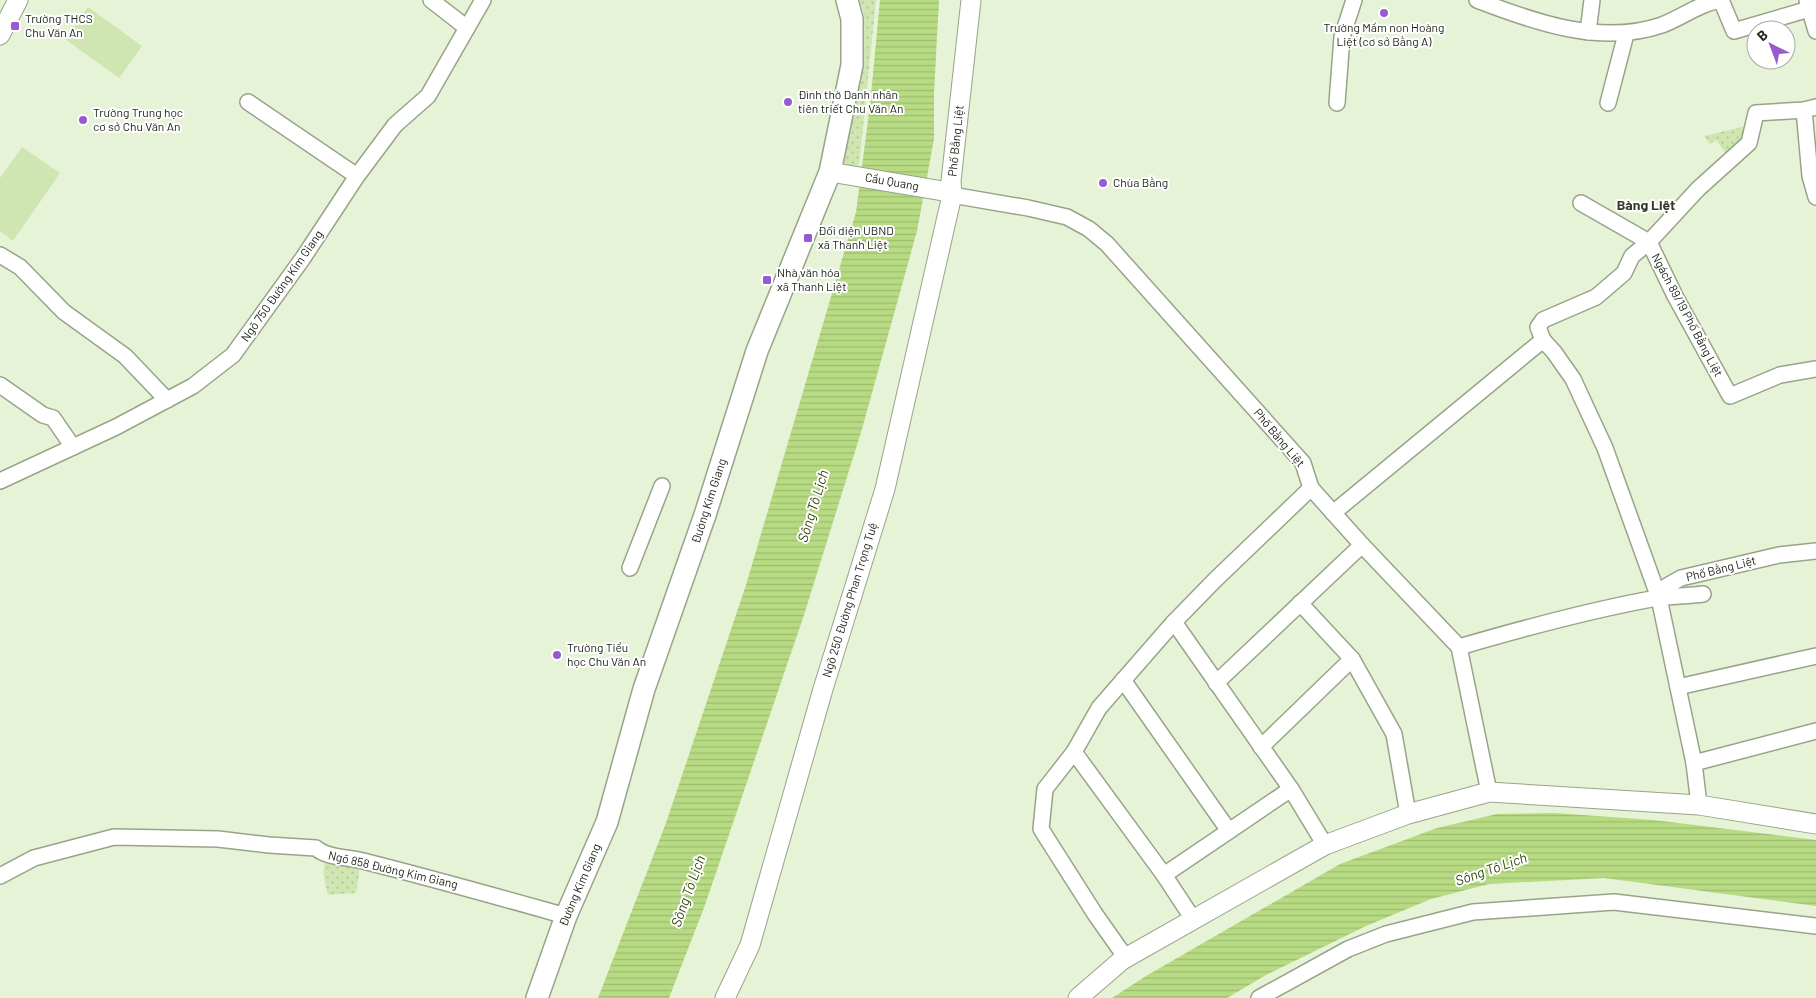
<svg xmlns="http://www.w3.org/2000/svg" width="1816" height="998" font-family="Barlow,sans-serif">
<style>
.park{fill:url(#park-dots)}
.pitch{fill:#cfe6b2}
.water{fill:url(#water-rules)}
.lines{fill:none;stroke-linecap:round;stroke-linejoin:round}
.minor-casing{stroke:#98a48a;stroke-width:18}
.tertiary-casing{stroke:#98a48a;stroke-width:21}
.secondary-casing{stroke:#98a48a;stroke-width:24}
.minor{stroke:#fff;stroke-width:15}
.tertiary{stroke:#fff;stroke-width:19}
.secondary{stroke:#fff;stroke-width:21}
.poi-dot{fill:#975ad1;stroke:#fff;stroke-width:2}
.labels{text-anchor:middle;stroke-width:4;stroke-linejoin:round;paint-order:stroke}
.poi-label{font-size:12px;fill:#22271d;stroke:#fff;text-anchor:start}
.street-label{font-size:12px;fill:#22271d;stroke:#fff}
.neighbourhood-label{font-size:14px;font-weight:bold;fill:#333c26;stroke:#fff}
.water-label{font-size:14px;font-style:italic;fill:#324705;stroke:#fff}
</style>
<defs>
<pattern id="park-dots" width="8" height="8" patternUnits="userSpaceOnUse" patternTransform="scale(1.25)"><rect width="8" height="8" fill="#cfe6b2"/><path d="M2 2h.1M6 6h.1" fill="none" stroke="#b1c599" stroke-width="1.8" stroke-linecap="round"/></pattern>
<pattern id="water-rules" width="6" height="5" patternUnits="userSpaceOnUse" patternTransform="scale(1.25)"><rect width="6" height="5" fill="#b7db83"/><path d="M0 2.5h6" fill="none" stroke="#9dbc71"/></pattern>
</defs>
<rect width="100%" height="100%" fill="#e6f3d7"/>
<g class="park">
<polygon points="860,0 876,0 859,166 840,165 862,40 864,14"/>
<polygon points="1750,125 1752,127 1728,156 1716,140 1710,144 1704,136"/>
<path d="M329,860L360,867L356,893L328,895C325,883 322,873 325,861Z"/>
</g>
<g class="pitch">
<polygon points="88,7 142,46 119,78 65,39"/>
<polygon points="22,147 60,173 13,241 0,231 0,178"/>
</g>
<g class="water">
<polygon points="880,0 939,0 934,93 934,139 917,231 862,429 804,615 705,905 669,998 598,998 666,823 746,585 856,212 870,105"/>
<polygon points="1554,813 1654,820 1816,840 1816,906 1604,878 1489,884 1431,899 1366,926 1266,975 1227,998 1112,998 1146,976 1340,864 1437,828 1497,814"/>
</g>
<g class="lines">
<defs>
<g id="minor">
<polyline points="431,0 467,28"/>
<path d="M1477,0C1534,22 1601,46 1662,25C1683,17 1698,4 1721,0L1734,31L1816,7"/>
<polyline points="1807,0 1816,31"/>
<polyline points="1588,32 1592,0"/>
<polyline points="248,102 357,176"/>
<polyline points="1337,103 1342,37 1354,0"/>
<polyline points="1608,103 1626,34"/>
<polyline points="1804,110 1810,176 1816,197"/>
<path d="M952,195L1028,208L1067,217L1089,229L1107,244L1303,463L1311,488L1362,545L1459,647C1524,628 1590,610 1657,598C1672,596 1688,596 1703,594"/>
<polyline points="1581,203 1649,242"/>
<polyline points="1649,242 1675,296 1730,396 1780,375 1816,369"/>
<polyline points="0,255 20,267 64,312 125,356 167,400"/>
<polyline points="1543,340 1538,327 1543,320 1596,297 1624,273 1632,256 1649,242 1698,189 1749,143 1756,113 1804,110 1816,107"/>
<polyline points="0,385 43,415 53,418 73,447"/>
<polyline points="0,481 116,427 193,386 233,355 303,258 357,176 395,125 428,96 483,0"/>
<polyline points="1333,513 1543,340 1554,352 1573,379 1605,448 1659,598 1694,763 1699,805"/>
<polyline points="630,568 662,486"/>
<polyline points="1659,598 1667,586 1681,578 1779,555 1816,551"/>
<polyline points="1300,603 1352,659 1394,734 1408,814"/>
<polyline points="1174,622 1291,789 1325,845"/>
<polyline points="1459,647 1489,792"/>
<polyline points="1123,680 1229,831"/>
<polyline points="1216,683 1362,545"/>
<polyline points="1678,687 1816,656"/>
<polyline points="1261,747 1352,659"/>
<polyline points="1074,752 1164,875 1193,919"/>
<polyline points="1694,763 1816,731"/>
<polyline points="1164,875 1291,789"/>
<path d="M0,876L34,858L114,837L218,839L269,845L316,848C327,858 348,857 363,861C431,878 498,897 566,916"/>
<polyline points="1126,958 1095,914 1041,829 1045,789 1074,752 1099,708 1174,622 1215,580 1311,488"/>
<polyline points="1259,998 1348,949 1386,934 1473,912 1614,902 1816,926"/>
</g>
<g id="tertiary">
<polyline points="0,35 18,0"/>
<polyline points="830,172 943,191 952,195"/>
<polyline points="725,998 750,945 823,689 885,489 952,195 951,181 971,0"/>
<polyline points="1078,998 1122,960 1325,845 1408,814 1489,792 1699,805 1816,824"/>
</g>
<polyline id="secondary" points="537,998 566,916 607,822 644,689 705,515 757,351 830,172 852,65 852,19 847,0"/>
</defs>
<use href="#minor" class="minor-casing"/>
<use href="#tertiary" class="tertiary-casing"/>
<use href="#secondary" class="secondary-casing"/>
<use href="#minor" class="minor"/>
<use href="#tertiary" class="tertiary"/>
<use href="#secondary" class="secondary"/>
</g>
<g class="poi-dot">
<circle cx="1384" cy="13" r="5"/>
<rect x="10" y="21" width="10" height="10" rx="2.5"/>
<circle cx="788" cy="102" r="5"/>
<circle cx="83" cy="120" r="5"/>
<circle cx="1103" cy="183" r="5"/>
<rect x="803" y="233" width="10" height="10" rx="2.5"/>
<rect x="762" y="275" width="10" height="10" rx="2.5"/>
<circle cx="557" cy="655" r="5"/>
</g>
<g class="labels">
<g class="poi-label">
<text x="25" y="23">Trường THCS<tspan x="25" dy="14">Chu Văn An</tspan></text>
<text x="1384" y="32" text-anchor="middle">Trường Mầm non Hoàng<tspan x="1384" dy="14">Liệt (cơ sở Bằng A)</tspan></text>
<text x="798" y="99">Đình thờ Danh nhân<tspan x="798" dy="14">tiên triết Chu Văn An</tspan></text>
<text x="93" y="117">Trường Trung học<tspan x="93" dy="14">cơ sở Chu Văn An</tspan></text>
<text x="1113" y="187">Chùa Bằng</text>
<text x="818" y="235">Đối diện UBND<tspan x="818" dy="14">xã Thanh Liệt</tspan></text>
<text x="777" y="277">Nhà văn hóa<tspan x="777" dy="14">xã Thanh Liệt</tspan></text>
<text x="567" y="652">Trường Tiểu<tspan x="567" dy="14">học Chu Văn An</tspan></text>
</g>
<g class="street-label">
<text transform="translate(956 141) rotate(-84)" y="4">Phố Bằng Liệt</text>
<text transform="translate(892 182) rotate(10)" y="4">Cầu Quang</text>
<text transform="translate(282 286) rotate(-55)" y="4">Ngõ 750 Đường Kim Giang</text>
<text transform="translate(1687 315) rotate(62)" y="4">Ngách 89/19 Phố Bằng Liệt</text>
<text transform="translate(1279 438) rotate(50)" y="4">Phố Bằng Liệt</text>
<text transform="translate(709 501) rotate(-72)" y="4">Đường Kim Giang</text>
<text transform="translate(1721 569) rotate(-14)" y="4">Phố Bằng Liệt</text>
<text transform="translate(850 600) rotate(-73)" y="4">Ngõ 250 Đường Phan Trọng Tuệ</text>
<text transform="translate(393 870) rotate(13)" y="4">Ngõ 858 Đường Kim Giang</text>
<text transform="translate(580 885) rotate(-67)" y="4">Đường Kim Giang</text>
</g>
<g class="neighbourhood-label">
<text x="1646" y="210">Bàng Liệt</text>
</g>
<g class="water-label">
<text transform="translate(813 506) rotate(-73)" y="5">Sông Tô Lịch</text>
<text transform="translate(1491 869) rotate(-19)" y="5">Sông Tô Lịch</text>
<text transform="translate(688 891) rotate(-70)" y="5">Sông Tô Lịch</text>
</g>
</g>
<g transform="translate(1771 45) rotate(318)"><circle r="24" fill="#ffffff" stroke="#a7a9a5"/>
<path d="M0-4L9 19L0 12L-9 19Z" fill="#975ad1"/>
<text y="-8" font-size="14" font-weight="bold" text-anchor="middle" fill="#22271d">B</text>
</g>
</svg>
